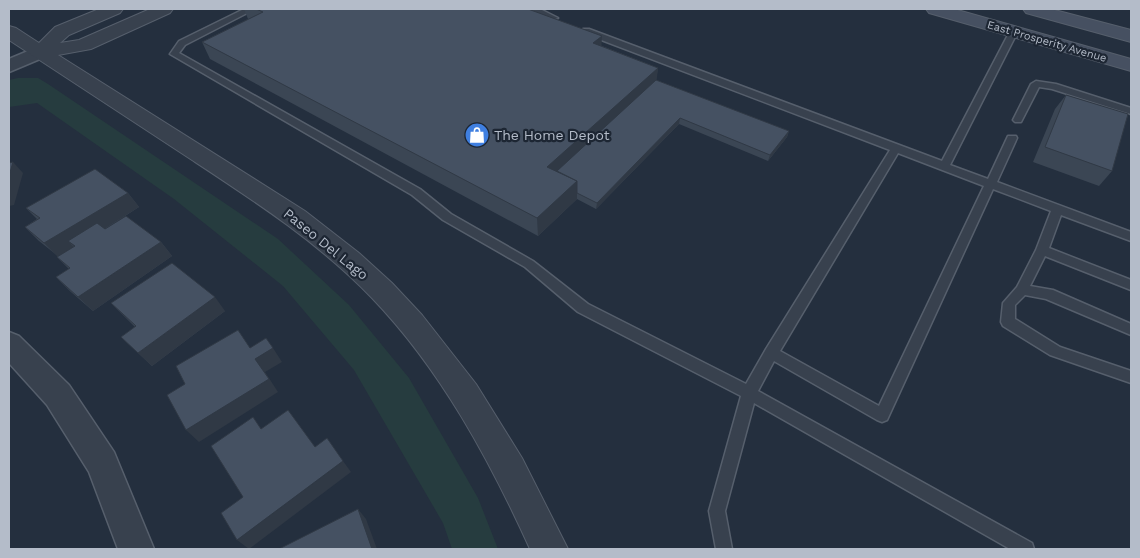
<svg xmlns="http://www.w3.org/2000/svg" width="1140" height="558" font-family="'Work Sans',sans-serif">
<style>
.green{fill:#263c3f}
.lines{fill:none;stroke-linecap:round;stroke-linejoin:round}
.service-casing{stroke:#565f6c;stroke-width:3}
.minor-casing{stroke:#565f6c;stroke-width:3}
.tertiary-casing{stroke:#565f6c;stroke-width:2}
.secondary-casing{stroke:#565f6c;stroke-width:2}
.service{fill:#38414e;fill-rule:evenodd}
.minor{fill:#38414e;fill-rule:evenodd}
.tertiary{fill:#38414e;fill-rule:evenodd}
.secondary{fill:#465061;fill-rule:evenodd}
.wall{fill:#3b4654}
.shaded-wall{fill:#303945}
.building{fill:#455162;stroke:#303945}
.labels{text-anchor:middle;stroke-width:4.5;stroke-linejoin:round;paint-order:stroke}
.far-street-label{font-size:11px;fill:#b4bcc9;stroke:#1d2633}
.poi-label{font-size:14px;fill:#b4bcc9;stroke:#1d2633;text-anchor:start}
.street-label{font-size:14px;fill:#b4bcc9;stroke:#1d2633}
</style>
<rect width="100%" height="100%" fill="#242f3e"/>
<polygon class="green" points="18,78 38,78 48,84 278,239 349,305 409,378 478,498 498,549 452,549 443,523 354,370 283,286 174,199 37,103 9,107 9,80"/>
<g class="lines">
<defs>
<g id="service">
<path d="M244,9L251,11L185,45L179,53L420,189L451,214L533,261L588,304L746,384L766,349L890,150L583,33V29H589L942,161L1010,31L1017,29L1018,31L950,165L988,179L1008,136H1016L1017,138L997,182L1131,232V241L1061,215L1049,248L1131,280V290L1045,256L1030,286L1053,290L1131,324V335L1046,299L1025,295L1015,305V319L1060,347L1131,371V383L1050,355L1003,326L1001,322L1003,303L1017,287L1036,250L1051,211L993,189L887,420L882,422L877,420L774,361L758,391L1032,543L1034,549H1010L754,403L725,511L732,549H716L709,511L741,396L578,312L525,267L443,220L412,195L170,54L179,41ZM898,153L984,186L879,406L780,351Z"/>
<polygon points="530,9 540,9 558,18 551,20"/>
<polygon points="1036,81 1056,84 1131,108 1131,114 1052,89 1039,87 1021,122 1015,122 1013,120 1031,84"/>
</g>
<g id="minor">
<polygon points="40,46 47,48 49,52 47,56 9,72 9,59"/>
<polygon points="9,332 19,336 69,385 114,452 154,549 118,549 89,472 47,405 9,363"/>
</g>
<path id="tertiary" d="M99,9H123L120,13L69,35L60,43L79,40L150,9H173L170,13L91,49L58,55L305,211L359,253L392,283L422,315L476,384L522,458L568,549H530C489,459 441,370 372,298C319,243 256,202 192,160C131,120 70,80 9,40V26L16,28L39,43L55,27Z"/>
<g id="secondary">
<polygon points="926,9 954,9 1131,59 1131,71 929,13"/>
<polygon points="1023,9 1051,9 1131,30 1131,42 1026,13"/>
</g>
</defs>
<use href="#service" class="service-casing"/>
<use href="#minor" class="minor-casing"/>
<use href="#tertiary" class="tertiary-casing"/>
<use href="#secondary" class="secondary-casing"/>
<use href="#service" class="service"/>
<use href="#minor" class="minor"/>
<use href="#tertiary" class="tertiary"/>
<use href="#secondary" class="secondary"/>
</g>
<g class="wall">
<polygon points="244,9 528,9 602,46 658,68 656,80 789,131 787,137 768,161 679,124 596,209 577,199 538,236 210,59 202,42 248,19"/>
<polygon points="1066,95 1112,171 1099,186 1033,162 1055,109"/>
<polygon points="128,193 139,207 105,229 161,242 172,256 93,311 71,292 56,277 69,269 57,257 58,256 39,241 25,227 37,219 26,208"/>
<polygon points="111,303 225,311 152,366 121,337 135,327"/>
</g>
<g class="shaded-wall">
<polygon points="602,36 601,54 593,43"/>
<polygon points="658,68 656,86 552,181 547,167"/>
<polygon points="680,118 679,124 596,209 597,203"/>
<polygon points="789,131 787,137 768,161 770,155"/>
<polygon points="13,162 23,173 14,205 9,206 9,176"/>
<polygon points="577,181 577,199 538,236 537,218"/>
<polygon points="128,193 139,207 75,247 68,241 74,247 58,257 44,243"/>
<polygon points="161,242 172,256 93,311 78,297"/>
<polygon points="215,297 225,311 152,366 138,353"/>
<polygon points="273,348 282,362 265,372 278,392 199,442 186,430 255,359"/>
<polygon points="343,461 351,472 249,549 237,540"/>
<polygon points="358,509 366,519 377,549 372,549"/>
</g>
<g class="building">
<polygon points="256,9 528,9 602,36 593,43 658,68 547,167 577,181 537,218 202,42 263,12"/>
<polygon points="656,80 789,131 770,155 680,118 597,203 577,193 577,181 557,171"/>
<polygon points="1066,95 1128,114 1112,171 1045,147"/>
<polygon points="13,162 9,176 9,163"/>
<polygon points="95,169 128,193 44,243 25,227 40,218 26,208"/>
<polygon points="126,216 161,242 78,297 56,277 70,268 57,257 75,246 68,241 97,223 105,229"/>
<polygon points="172,263 215,297 138,353 121,337 136,326 111,303"/>
<polygon points="238,330 250,348 266,338 273,348 255,359 269,379 186,430 167,395 185,384 176,366"/>
<polygon points="288,410 315,447 327,438 343,461 237,540 221,513 243,497 211,446 253,417 261,429"/>
<polygon points="358,509 372,549 279,549"/>
</g>
<defs>
<symbol id="shop-disc" viewBox="-11 -11 22 22"><circle r="9.5" fill="#3f7fe0" stroke="#1d2633"/><path d="M-5-2.5h2.3a2.7 3.5 0 0 1 5.4 0H5L5.5 6h-11ZM-1.5-2.5h3a1.5 2.3 0 0 0-3 0Z" fill="#fff"/></symbol>
</defs>
<g fill-rule="evenodd">
<use href="#shop-disc" x="463" y="121" width="28" height="28"/>
</g>
<g class="labels">
<g class="far-street-label">
<text transform="translate(1047 41) rotate(16)" y="4">East Prosperity Avenue</text>
</g>
<g class="poi-label">
<text x="494" y="140">The Home Depot</text>
</g>
<g class="street-label">
<text transform="translate(326 244) rotate(39)" y="5">Paseo Del Lago</text>
</g>
</g>
<rect width="1140" height="558" fill="none" stroke="#b4bcc9" stroke-width="20"/>
</svg>
